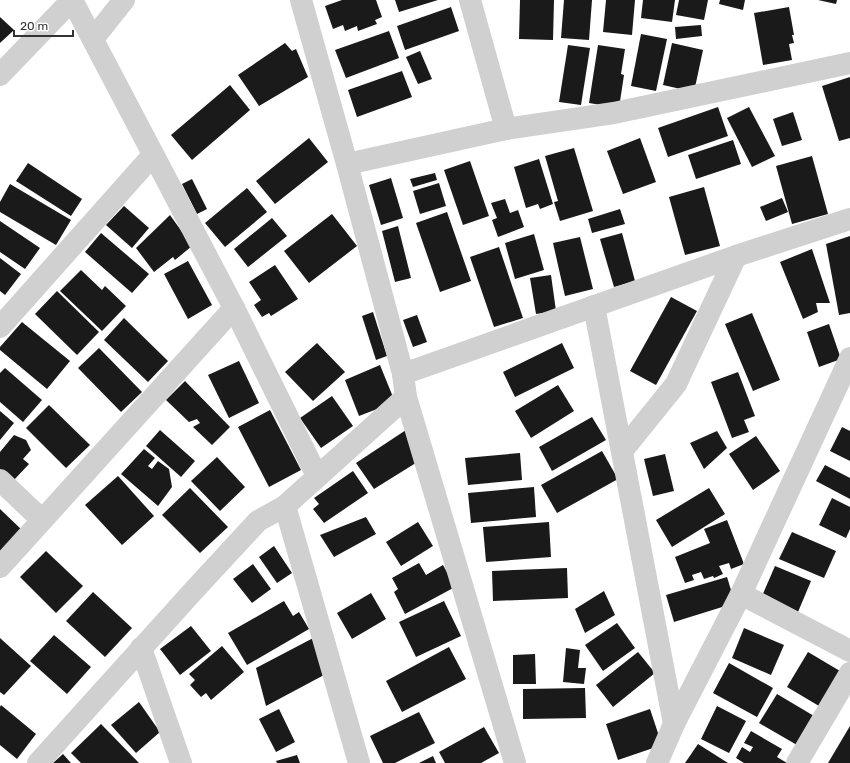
<svg xmlns="http://www.w3.org/2000/svg" width="850" height="763" font-family="Rubik,sans-serif">
<style>
.building{fill:#1a1a1a}
.lines{fill:none;stroke-linecap:round;stroke-linejoin:round}
.minor{stroke:#d0d0d0;stroke-width:22}
</style>
<rect width="100%" height="100%" fill="#fff"/>
<g class="building">
<polygon points="342,0 376,0 382,17 375,20 377,24 358,31 357,26 345,31 343,25 333,29 325,6"/>
<polygon points="395,0 438,0 399,12"/>
<polygon points="520,0 554,0 553,40 519,39"/>
<polygon points="564,0 592,0 589,40 561,38"/>
<polygon points="606,0 635,0 632,35 603,32"/>
<polygon points="643,0 675,0 672,22 641,18"/>
<polygon points="679,0 708,0 704,20 676,15"/>
<polygon points="720,0 745,0 743,10 719,4"/>
<polygon points="818,0 837,0 836,4"/>
<polygon points="451,7 459,31 405,50 397,26"/>
<polygon points="789,7 794,35 792,35 794,43 789,44 792,60 763,65 754,13"/>
<polygon points="0,17 14,30 0,43"/>
<polygon points="701,25 702,36 676,39 675,27"/>
<polygon points="389,31 399,58 346,78 335,50"/>
<polygon points="641,34 667,39 656,91 631,86"/>
<polygon points="285,43 292,51 296,49 308,77 259,106 238,75"/>
<polygon points="672,43 703,50 694,92 663,85"/>
<polygon points="568,45 590,48 581,105 559,102"/>
<polygon points="598,45 625,49 621,74 624,75 619,108 589,103"/>
<polygon points="420,51 432,79 418,84 406,57"/>
<polygon points="402,71 412,97 357,117 348,90"/>
<polygon points="850,77 850,138 839,141 822,86"/>
<polygon points="230,85 250,110 192,160 171,135"/>
<polygon points="718,107 728,136 668,157 658,128"/>
<polygon points="749,107 775,156 752,167 727,118"/>
<polygon points="793,112 802,140 782,146 773,119"/>
<polygon points="309,138 328,162 275,204 256,181"/>
<polygon points="640,138 656,182 623,194 607,151"/>
<polygon points="733,140 741,164 696,179 688,155"/>
<polygon points="574,148 593,211 560,221 554,202 558,201 545,156"/>
<polygon points="812,156 828,214 792,224 776,166"/>
<polygon points="539,159 553,204 540,209 538,204 526,208 514,167"/>
<polygon points="470,161 489,216 463,225 444,170"/>
<polygon points="28,163 82,199 71,216 16,181"/>
<polygon points="435,173 437,180 413,187 410,179"/>
<polygon points="391,178 403,218 381,225 369,185"/>
<polygon points="192,179 207,209 197,214 182,184"/>
<polygon points="439,183 446,206 420,214 413,191"/>
<polygon points="10,184 71,220 56,245 0,212 0,202"/>
<polygon points="704,187 720,246 685,255 669,197"/>
<polygon points="247,188 267,212 225,247 205,223"/>
<polygon points="782,198 788,212 766,221 760,207"/>
<polygon points="505,199 510,213 518,210 524,227 498,237 492,220 497,218 491,203"/>
<polygon points="124,206 149,228 132,248 106,225"/>
<polygon points="620,209 625,224 592,233 588,219"/>
<polygon points="447,212 471,281 440,292 416,223"/>
<polygon points="332,214 357,246 309,283 284,251"/>
<polygon points="170,215 192,246 175,260 173,257 154,272 136,248"/>
<polygon points="272,218 287,236 248,267 234,249"/>
<polygon points="0,221 40,248 25,269 0,252"/>
<polygon points="398,226 411,278 395,282 382,231"/>
<polygon points="101,233 149,274 132,293 85,252"/>
<polygon points="622,233 635,281 614,287 600,239"/>
<polygon points="534,234 544,270 515,279 505,243"/>
<polygon points="850,236 850,313 839,315 826,244"/>
<polygon points="580,237 593,289 565,296 553,243"/>
<polygon points="499,247 523,318 494,327 470,257"/>
<polygon points="812,249 830,303 816,303 818,312 803,319 780,262"/>
<polygon points="0,258 21,274 5,295 0,291"/>
<polygon points="188,261 212,305 188,319 164,274"/>
<polygon points="275,265 298,299 271,316 269,313 262,317 254,305 261,300 249,282"/>
<polygon points="81,270 102,290 105,286 126,306 102,331 60,291"/>
<polygon points="551,275 556,311 536,314 530,278"/>
<polygon points="57,291 99,332 77,355 35,314"/>
<polygon points="671,297 697,311 656,385 630,371"/>
<polygon points="373,312 387,356 376,360 362,316"/>
<polygon points="752,313 780,380 753,391 725,324"/>
<polygon points="417,315 427,342 413,347 403,320"/>
<polygon points="124,318 168,361 148,382 104,340"/>
<polygon points="22,322 70,361 47,389 0,350 0,347"/>
<polygon points="829,324 841,359 819,367 807,332"/>
<polygon points="317,343 345,372 313,401 285,372"/>
<polygon points="562,343 574,368 515,397 503,372"/>
<polygon points="99,348 142,392 121,412 78,368"/>
<polygon points="239,361 259,403 229,418 208,375"/>
<polygon points="380,365 395,402 359,416 345,380"/>
<polygon points="5,368 42,400 23,422 0,402 0,373"/>
<polygon points="738,372 755,416 744,420 749,432 732,438 711,382"/>
<polygon points="185,381 230,427 212,445 193,427 200,423 197,419 189,422 166,400"/>
<polygon points="558,385 574,411 531,438 515,411"/>
<polygon points="332,396 353,426 321,448 300,418"/>
<polygon points="49,405 90,445 66,468 26,428"/>
<polygon points="270,410 301,470 269,487 238,427"/>
<polygon points="0,411 14,423 0,440"/>
<polygon points="592,417 606,440 552,471 539,447"/>
<polygon points="842,427 850,431 850,461 830,451"/>
<polygon points="160,430 195,461 181,477 146,446"/>
<polygon points="406,430 419,461 374,489 356,463"/>
<polygon points="717,431 727,448 704,469 690,443"/>
<polygon points="14,435 26,440 31,450 23,459 29,464 13,481 0,470 0,452"/>
<polygon points="756,436 780,471 753,490 729,454"/>
<polygon points="144,449 155,458 148,466 152,469 158,461 169,469 172,487 158,506 121,474"/>
<polygon points="602,451 618,479 557,513 541,485"/>
<polygon points="520,453 522,480 468,485 465,458"/>
<polygon points="665,454 674,491 653,496 644,459"/>
<polygon points="217,457 245,487 220,511 191,481"/>
<polygon points="825,465 850,478 850,499 816,481"/>
<polygon points="353,471 368,493 324,523 313,509 319,504 314,498"/>
<polygon points="118,476 154,516 122,545 85,505"/>
<polygon points="534,487 536,517 471,523 468,493"/>
<polygon points="190,488 228,527 200,553 162,515"/>
<polygon points="709,488 725,514 672,547 656,520"/>
<polygon points="832,498 850,507 850,529 846,538 819,525"/>
<polygon points="0,509 23,531 0,555"/>
<polygon points="366,517 376,534 334,557 320,535"/>
<polygon points="727,520 744,564 731,569 729,563 719,566 723,574 714,578 713,576 704,579 701,572 692,575 694,580 685,583 675,557 710,543 704,529"/>
<polygon points="418,522 433,546 401,566 386,542"/>
<polygon points="549,522 551,557 486,562 483,527"/>
<polygon points="792,532 836,551 824,578 779,559"/>
<polygon points="274,546 292,573 277,583 259,557"/>
<polygon points="46,551 83,586 56,613 20,577"/>
<polygon points="419,563 426,575 443,565 455,587 405,614 394,592 398,589 392,578"/>
<polygon points="253,564 271,589 252,603 233,579"/>
<polygon points="775,566 811,581 798,612 762,596"/>
<polygon points="567,568 568,598 493,601 492,571"/>
<polygon points="727,577 735,603 674,622 666,595"/>
<polygon points="604,591 615,615 585,633 575,609"/>
<polygon points="93,592 132,628 105,657 66,621"/>
<polygon points="371,593 386,619 352,639 337,613"/>
<polygon points="284,601 293,616 299,612 309,629 247,665 228,633"/>
<polygon points="444,601 461,636 416,657 399,622"/>
<polygon points="617,623 635,648 603,671 585,645"/>
<polygon points="191,626 211,651 180,675 160,649"/>
<polygon points="744,628 784,645 771,675 732,658"/>
<polygon points="54,635 91,667 67,694 30,661"/>
<polygon points="317,636 324,675 266,706 256,668"/>
<polygon points="0,638 31,666 4,695 0,692"/>
<polygon points="222,646 244,672 211,700 206,693 201,697 190,685 195,680 189,674"/>
<polygon points="449,647 466,679 402,712 386,681"/>
<polygon points="566,648 580,650 578,668 586,668 584,684 563,682"/>
<polygon points="638,652 655,673 613,707 596,685"/>
<polygon points="808,652 840,671 819,706 787,687"/>
<polygon points="535,654 536,684 513,684 513,655"/>
<polygon points="729,663 773,688 757,717 713,693"/>
<polygon points="585,688 586,718 523,719 523,689"/>
<polygon points="777,694 814,716 797,745 759,723"/>
<polygon points="139,702 160,732 136,753 111,725"/>
<polygon points="1,705 36,734 17,759 0,745 0,707"/>
<polygon points="717,706 746,721 729,753 701,739"/>
<polygon points="279,709 295,742 276,752 259,719"/>
<polygon points="650,709 662,745 618,760 606,724"/>
<polygon points="419,712 435,743 395,763 383,763 370,736"/>
<polygon points="101,724 139,763 81,763 71,753"/>
<polygon points="850,726 850,763 828,763"/>
<polygon points="484,727 499,753 481,763 445,763 439,752"/>
<polygon points="751,731 782,749 777,757 787,763 744,763 736,758 742,747 750,752 753,747 744,743"/>
<polygon points="698,744 728,763 685,763"/>
<polygon points="63,754 71,763 53,763"/>
<polygon points="297,755 300,763 277,763 276,761"/>
<polygon points="433,756 436,763 419,763"/>
</g>
<g class="lines">
<g class="minor">
<polyline points="72,0 234,308 317,476"/>
<polyline points="301,0 347,164 403,374 406,397 515,763"/>
<polyline points="470,0 506,129"/>
<polyline points="93,39 124,0"/>
<polyline points="0,75 72,0"/>
<polyline points="347,164 506,129 614,113 850,63"/>
<polyline points="594,306 674,724"/>
<polyline points="0,327 153,155"/>
<polyline points="403,374 736,256 850,219"/>
<polyline points="622,451 676,384 736,256"/>
<polyline points="0,480 42,520"/>
<polyline points="285,506 359,763"/>
<polyline points="0,567 234,308"/>
<polyline points="741,594 850,651"/>
<polyline points="141,648 181,763"/>
<polyline points="38,763 196,588 258,521 285,506 406,397"/>
<polyline points="657,763 674,724 741,594 850,358"/>
<polyline points="797,763 850,673"/>
</g>
</g>
<path d="M14 30v6h59v-6" fill="none" stroke="#333333" stroke-width="2"/>
<text x="20" y="30" font-size="12" fill="#333333" stroke="#ffffff" stroke-width="3" paint-order="stroke">20 m</text>
</svg>
